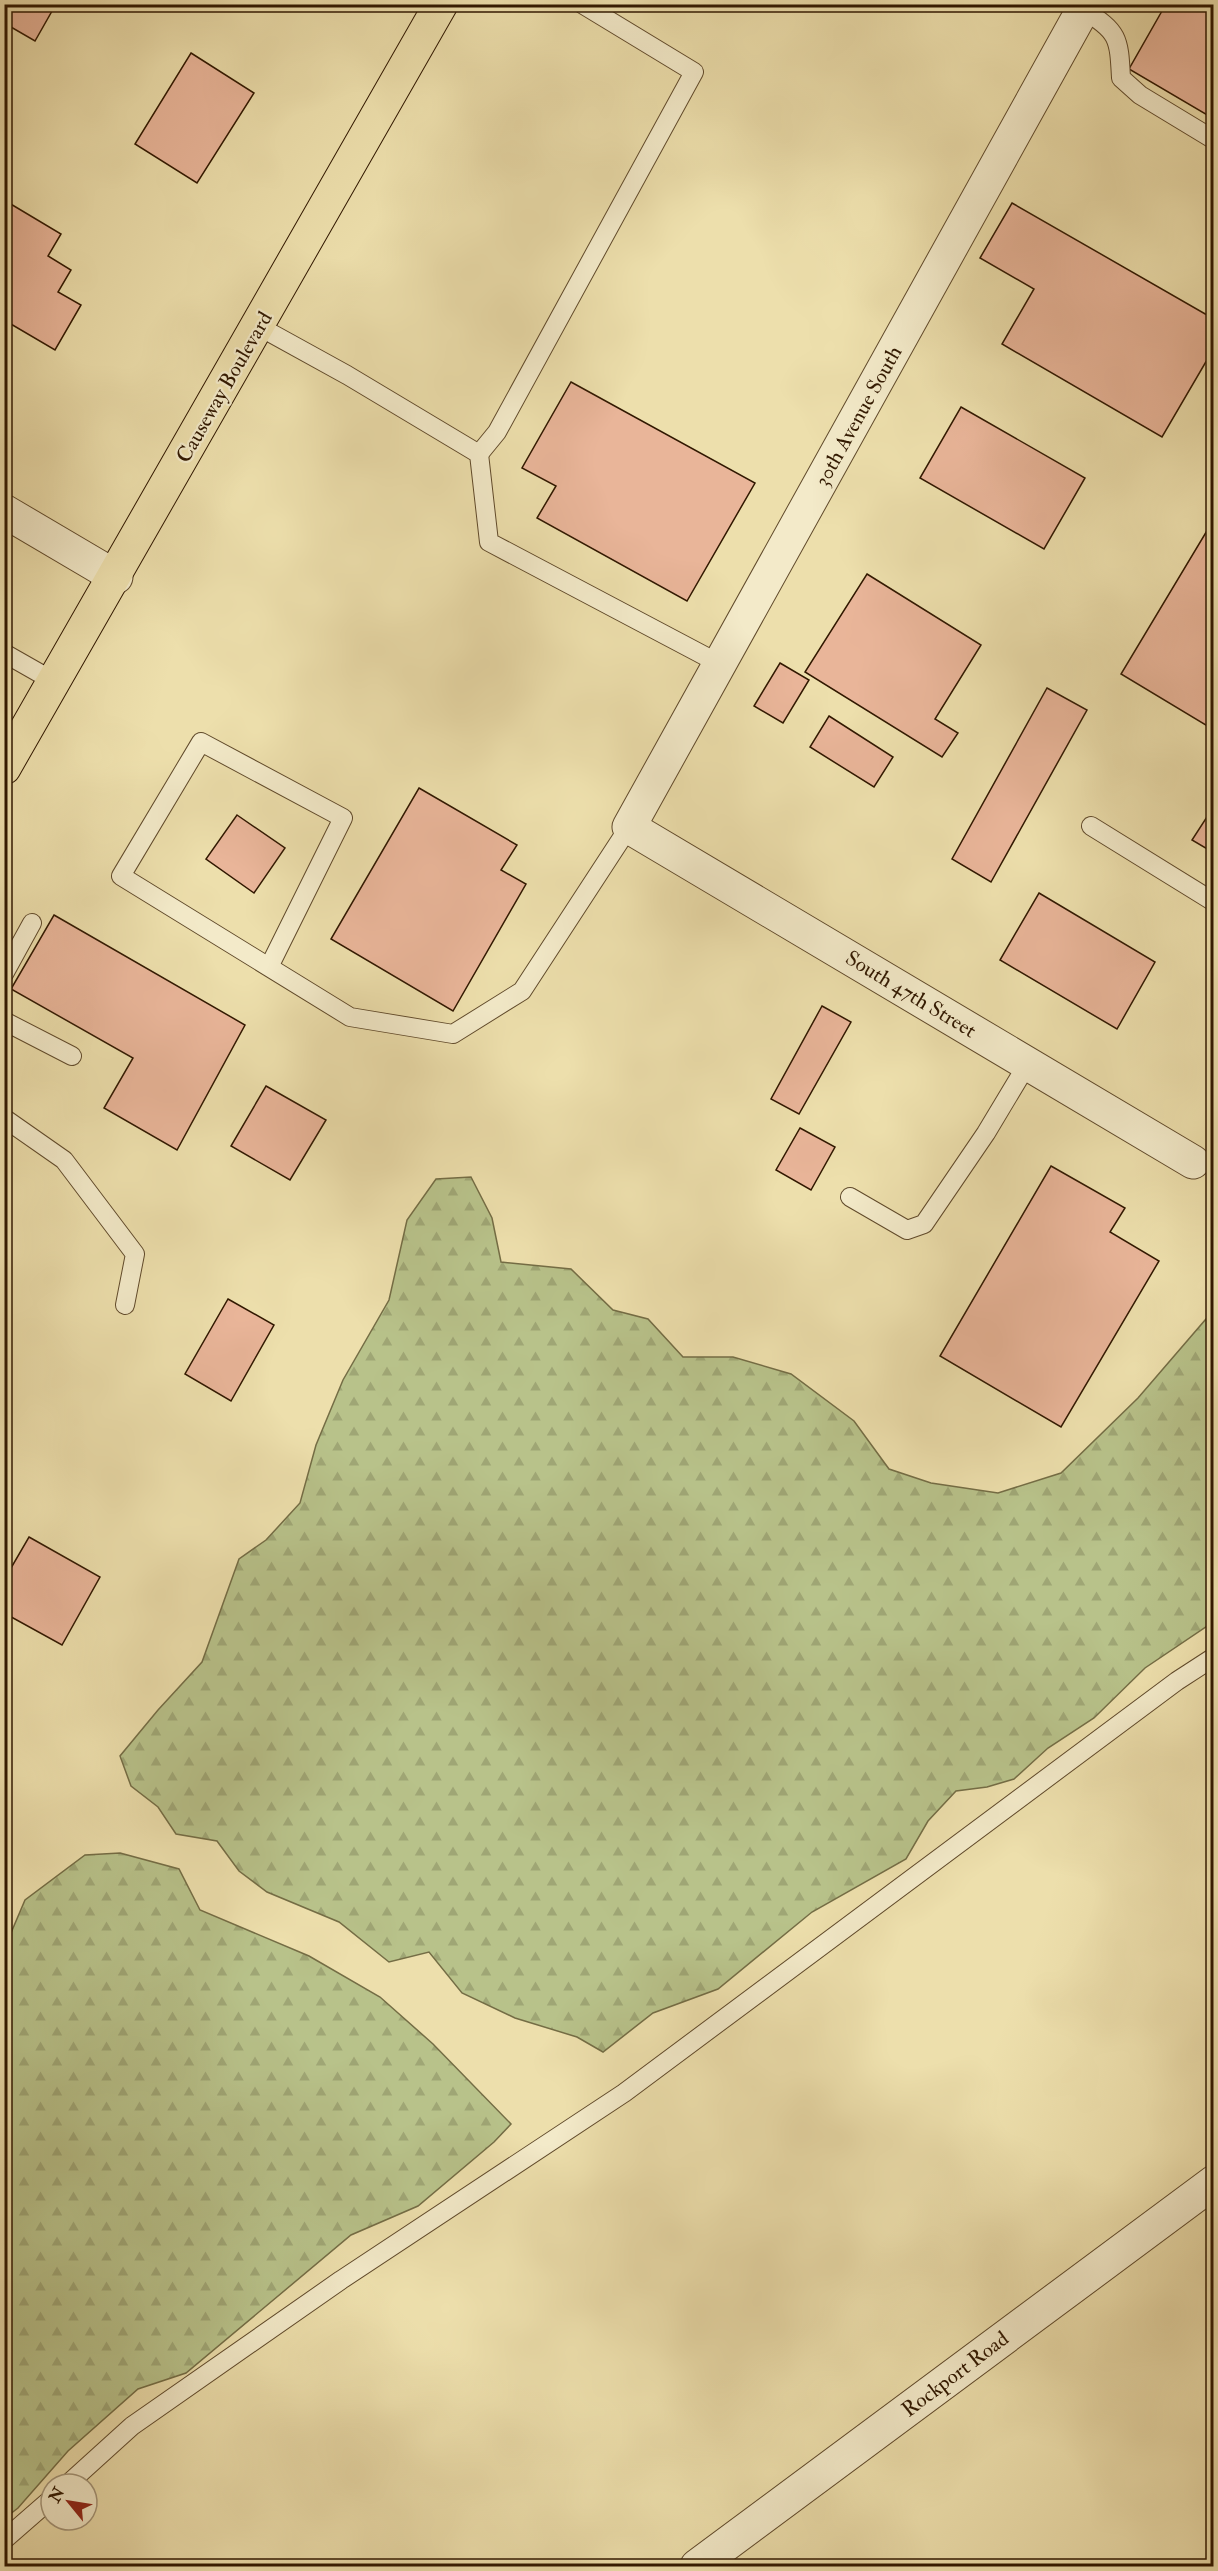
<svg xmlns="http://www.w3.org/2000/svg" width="1218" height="2571" font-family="'IM FELL Double Pica',serif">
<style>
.forest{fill:url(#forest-firs);stroke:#746d45;stroke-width:1.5}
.building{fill:#e9b599;stroke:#311800;stroke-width:1.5}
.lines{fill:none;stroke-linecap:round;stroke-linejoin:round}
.lane-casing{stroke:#604a2b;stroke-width:20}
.street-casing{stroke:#604a2b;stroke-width:35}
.primary-casing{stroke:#311800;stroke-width:35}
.lane{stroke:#f3eac9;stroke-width:18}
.street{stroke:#f3eac9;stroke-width:33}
.primary{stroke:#eddfac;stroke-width:33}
.labels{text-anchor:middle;stroke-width:4.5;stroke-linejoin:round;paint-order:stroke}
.street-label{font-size:21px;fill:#311800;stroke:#f3eac9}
</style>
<defs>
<pattern id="forest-firs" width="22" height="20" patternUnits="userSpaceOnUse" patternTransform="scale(1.5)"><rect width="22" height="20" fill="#b8c28a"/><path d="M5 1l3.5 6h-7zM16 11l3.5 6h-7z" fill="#9fa675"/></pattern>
</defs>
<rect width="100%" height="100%" fill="#eddfac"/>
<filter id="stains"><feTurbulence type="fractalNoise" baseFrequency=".00333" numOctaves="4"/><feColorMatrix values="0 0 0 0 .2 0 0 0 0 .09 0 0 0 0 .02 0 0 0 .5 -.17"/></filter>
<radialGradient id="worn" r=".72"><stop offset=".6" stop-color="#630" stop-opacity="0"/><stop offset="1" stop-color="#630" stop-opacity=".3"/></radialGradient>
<g class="forest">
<polygon points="471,1177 492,1218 501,1262 571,1269 613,1310 648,1319 683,1357 733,1357 791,1374 854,1421 889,1469 931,1483 998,1493 1061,1473 1138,1398 1206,1319 1213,1317 1213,1622 1145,1668 1094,1718 1048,1748 1014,1779 987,1787 956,1791 928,1821 906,1859 812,1912 718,1989 653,2013 603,2052 577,2037 515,2018 462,1993 429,1952 389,1962 339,1922 267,1892 239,1871 217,1841 176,1834 158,1807 131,1786 120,1756 158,1710 202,1662 239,1559 266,1540 300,1503 316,1445 343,1380 389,1300 407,1220 436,1179"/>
<polygon points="120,1853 179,1869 200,1910 309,1956 380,1997 433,2044 511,2124 494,2142 418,2206 351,2235 186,2373 138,2389 68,2451 18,2508 5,2518 5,1947 25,1900 85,1855"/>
</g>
<g class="building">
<polygon points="4,4 56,4 35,41 4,23"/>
<polygon points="1166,4 1214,4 1214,119 1129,69"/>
<polygon points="191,53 254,93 197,183 135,144"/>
<polygon points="4,200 61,234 48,256 71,270 58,292 81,305 55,350 4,320"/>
<polygon points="1012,203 1214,319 1214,348 1162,437 1002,344 1034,289 980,258"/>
<polygon points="571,382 755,483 687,601 537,518 556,486 522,468"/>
<polygon points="961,407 1085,478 1044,549 920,478"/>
<polygon points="1214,519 1214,730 1121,674"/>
<polygon points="867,574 981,645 935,719 958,733 942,757 805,672"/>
<polygon points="780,663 809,680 783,723 754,706"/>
<polygon points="1047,688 1087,710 991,882 952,859"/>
<polygon points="829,716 893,757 874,787 810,747"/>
<polygon points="419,788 517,845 501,870 526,884 453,1011 331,939"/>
<polygon points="1214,806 1214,853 1192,840"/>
<polygon points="237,815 285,848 254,893 206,859"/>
<polygon points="1039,893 1155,962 1117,1029 1000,960"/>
<polygon points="54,915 245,1025 177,1150 104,1108 133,1058 11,989"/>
<polygon points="822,1006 851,1022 799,1114 771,1099"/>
<polygon points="266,1086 326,1120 290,1180 231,1146"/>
<polygon points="800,1128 835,1147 811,1190 776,1170"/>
<polygon points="1051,1166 1125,1208 1110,1232 1159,1261 1061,1427 940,1356"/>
<polygon points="228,1299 274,1325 231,1401 185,1374"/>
<polygon points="29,1537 100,1577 62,1645 4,1613 4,1580"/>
</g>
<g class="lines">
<defs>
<g id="lane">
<path d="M1083,10C1119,31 1119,39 1121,78L1140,95L1211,138"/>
<polyline points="258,326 347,375 479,454 489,542 720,664"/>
<polyline points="479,454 497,432 694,72 582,4"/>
<polyline points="4,653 55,682"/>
<polyline points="1091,826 1214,902"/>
<polyline points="269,967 343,818 201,742 121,876 350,1017 453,1034 522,991 629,827"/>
<polyline points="4,974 32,923"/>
<polyline points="4,1021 72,1056"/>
<polyline points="4,1118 64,1160 135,1254 125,1305"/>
<polyline points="850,1197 907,1230 924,1224 986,1133 1028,1063"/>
<polyline points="68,2484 132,2426 341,2280 624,2093 1177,1681 1214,1657"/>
<polyline points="4,2540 51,2499"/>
</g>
<g id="street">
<polyline points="1086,4 629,827 1193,1162"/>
<polyline points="4,511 116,577"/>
<polyline points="697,2566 1214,2182"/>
</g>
<polyline id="primary" points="4,768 441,4"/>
</defs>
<use href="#lane" class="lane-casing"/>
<use href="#street" class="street-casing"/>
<use href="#primary" class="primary-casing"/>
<use href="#lane" class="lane"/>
<use href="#street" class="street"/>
<use href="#primary" class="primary"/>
</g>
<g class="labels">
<g class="street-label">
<text transform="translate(224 387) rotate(-60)" y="7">Causeway Boulevard</text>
<text transform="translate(858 416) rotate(-61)" y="7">30th Avenue South</text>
<text transform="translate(911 994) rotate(31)" y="7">South 47th Street</text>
<text transform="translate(955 2374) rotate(-37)" y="7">Rockport Road</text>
</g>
</g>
<rect width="1218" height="2571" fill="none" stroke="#eddfac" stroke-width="24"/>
<rect x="6" y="6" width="1206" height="2559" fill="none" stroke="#311800" stroke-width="3"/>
<rect x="12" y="12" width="1194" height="2547" fill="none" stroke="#311800" stroke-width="1.5"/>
<g transform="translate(69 2502) rotate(300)"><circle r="28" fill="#f3eac9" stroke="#a59679" stroke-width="1.5"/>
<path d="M0-4.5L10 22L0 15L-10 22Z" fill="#8f2418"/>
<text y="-9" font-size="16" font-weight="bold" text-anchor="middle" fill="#311800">N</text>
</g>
<rect width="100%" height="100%" filter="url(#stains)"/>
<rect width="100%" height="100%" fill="url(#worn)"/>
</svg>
